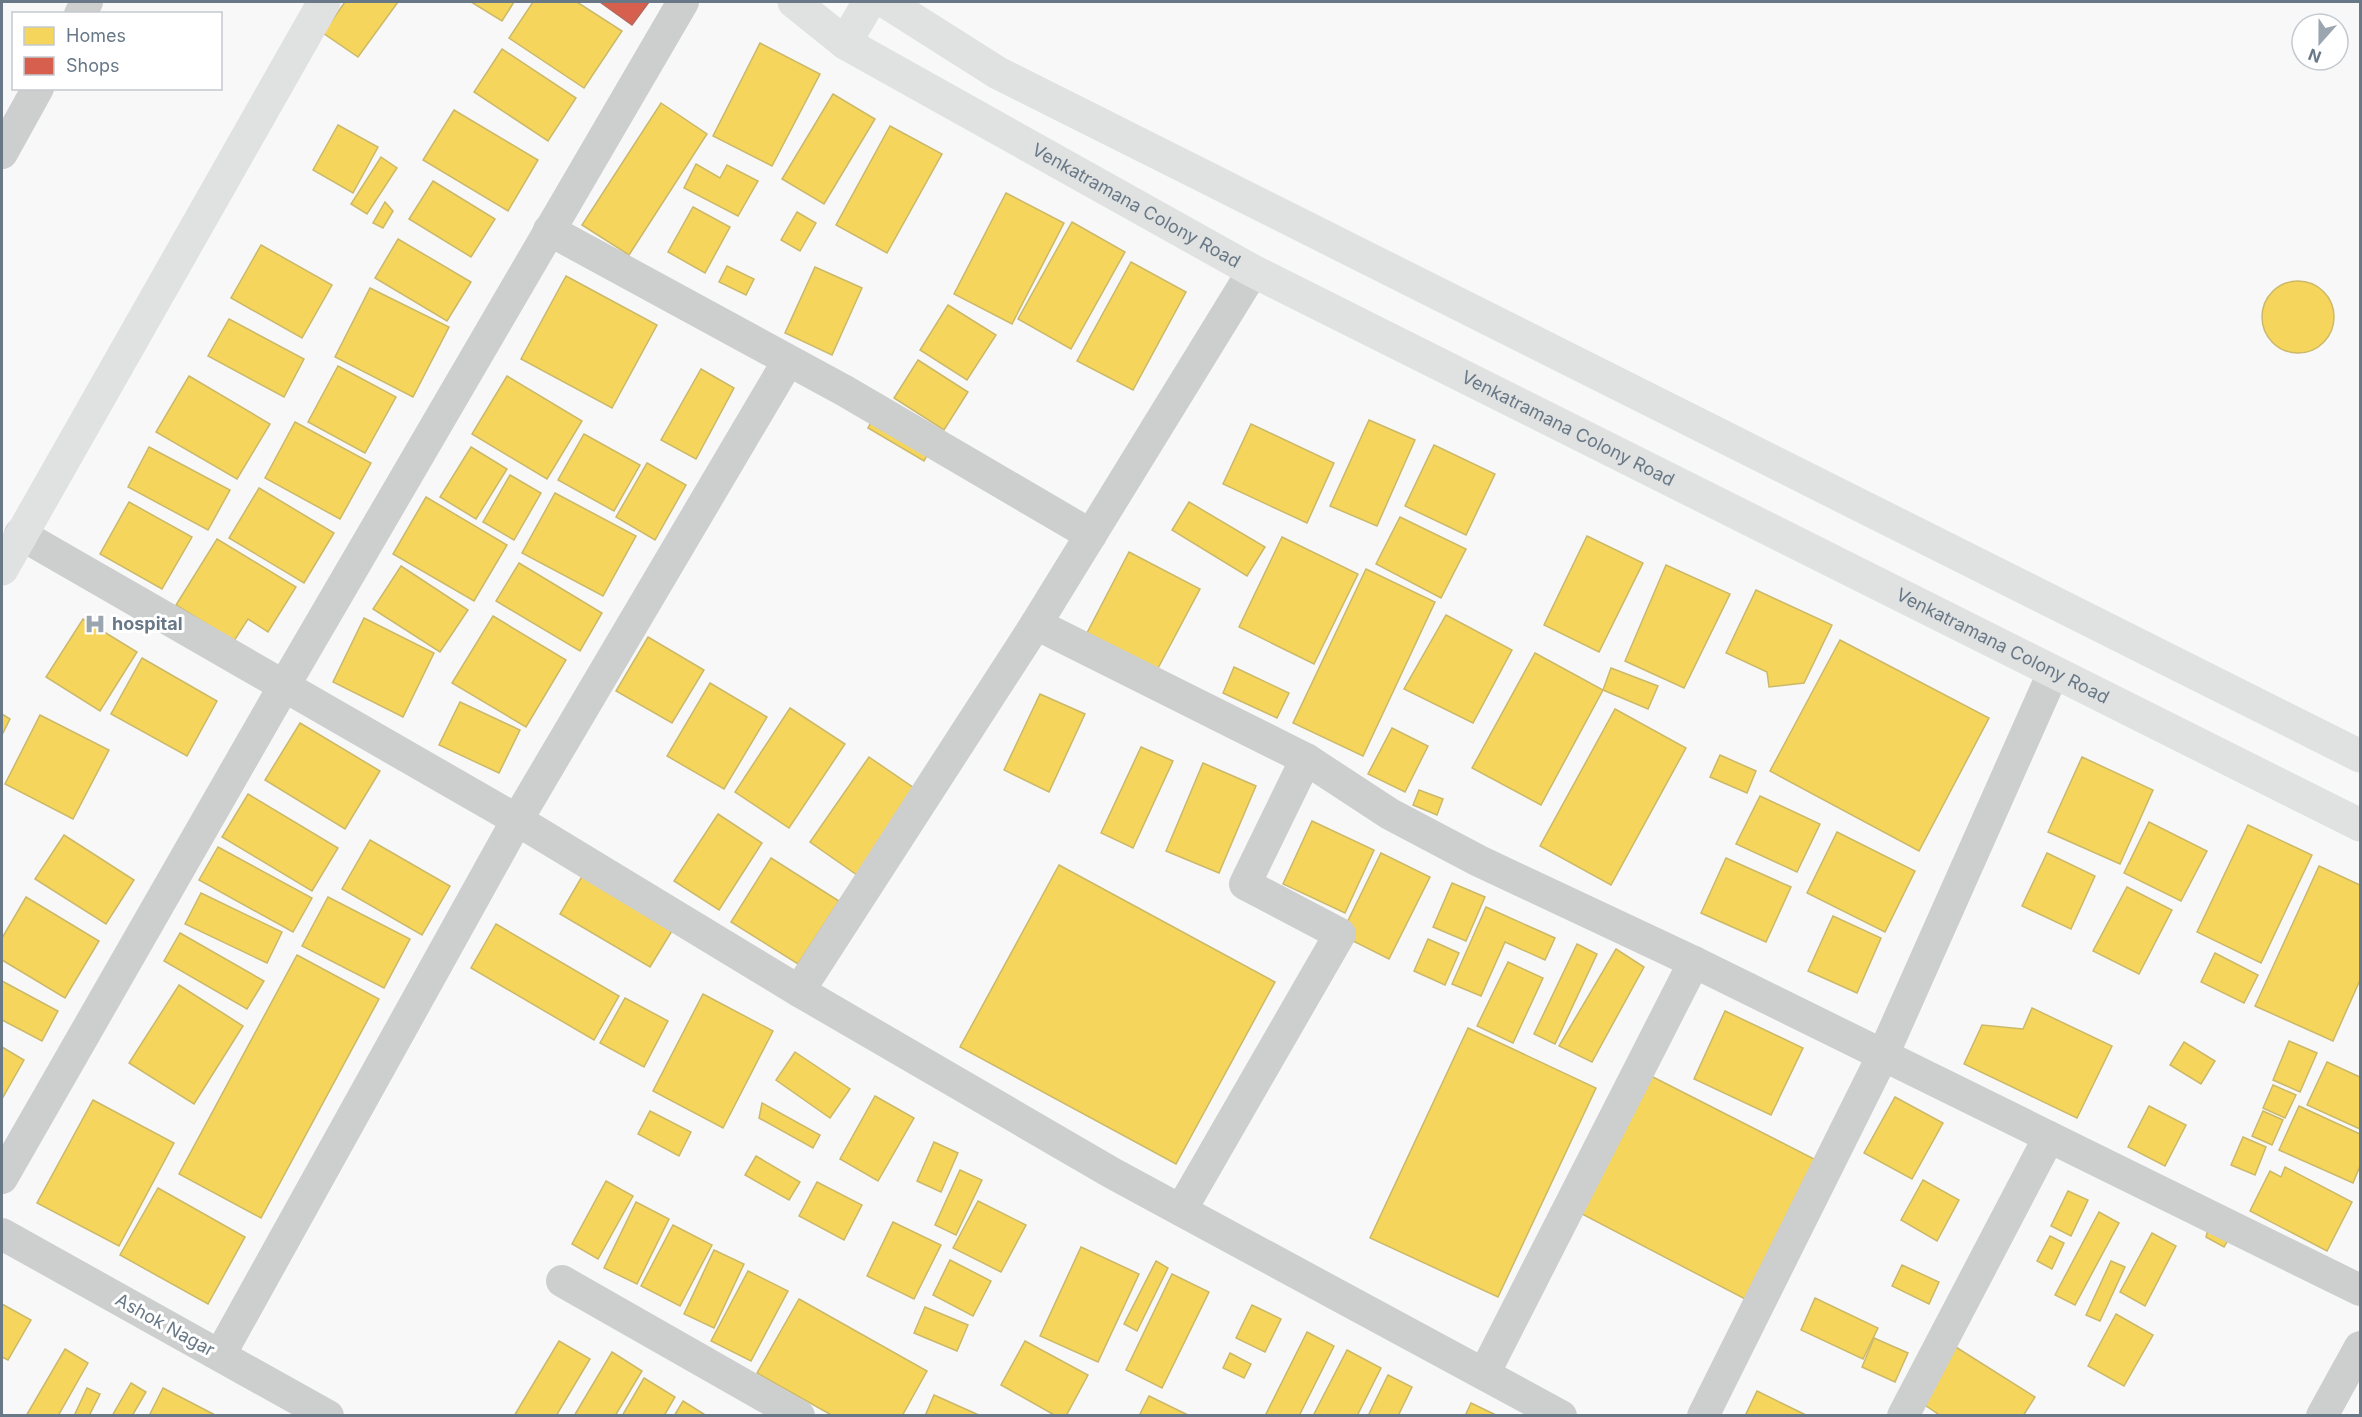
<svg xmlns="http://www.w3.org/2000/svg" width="2362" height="1417" font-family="Inter,sans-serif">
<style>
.homes{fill:#f6d55c;stroke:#cbb969;stroke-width:1.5}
.shops{fill:#d6604d;stroke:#b5675e;stroke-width:1.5}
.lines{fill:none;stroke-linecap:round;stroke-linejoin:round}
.street{stroke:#cdcece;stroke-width:32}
.secondary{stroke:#e0e1e1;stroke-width:33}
.labels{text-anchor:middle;stroke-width:6;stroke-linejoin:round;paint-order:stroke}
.street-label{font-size:18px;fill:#687887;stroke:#fff}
.poi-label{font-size:18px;font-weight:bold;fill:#687887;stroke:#fff;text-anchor:start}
</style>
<rect width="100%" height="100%" fill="#f8f8f8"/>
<g class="homes">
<polygon points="345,2 398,2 358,57 323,33"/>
<polygon points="471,2 514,2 502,21"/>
<polygon points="533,2 577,2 622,31 584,88 509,38"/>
<polygon points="760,43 820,74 772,166 713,136"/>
<polygon points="502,49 576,98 548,141 474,92"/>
<polygon points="833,94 875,119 824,204 782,179"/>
<polygon points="661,103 707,134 629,255 582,225"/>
<polygon points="454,110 538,160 508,211 423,160"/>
<polygon points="338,125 378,147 353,193 313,170"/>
<polygon points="890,126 942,154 887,253 836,225"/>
<polygon points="381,157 397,168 367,214 351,204"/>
<polygon points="696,164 720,178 727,165 758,181 738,216 684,188"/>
<polygon points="433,181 495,219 471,257 409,219"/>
<polygon points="1006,193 1064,223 1012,324 954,294"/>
<polygon points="385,202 393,211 383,228 373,223"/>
<polygon points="693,207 730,227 705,273 668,252"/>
<polygon points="797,212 816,223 800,251 781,240"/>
<polygon points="1072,222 1125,252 1071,349 1018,319"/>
<polygon points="398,239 471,282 447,321 375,278"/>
<polygon points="261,245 332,285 302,338 231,298"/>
<polygon points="1131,262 1186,292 1133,390 1077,361"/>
<polygon points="727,266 754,279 746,295 719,282"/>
<polygon points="815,267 862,288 832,355 785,333"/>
<polygon points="566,276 657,325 612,408 521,359"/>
<circle cx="2298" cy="317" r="36"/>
<polygon points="370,288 449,327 413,397 335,357"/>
<polygon points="948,305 996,335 967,380 920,350"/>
<polygon points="229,319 304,359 284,397 208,356"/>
<polygon points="918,360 968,392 944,430 894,398"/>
<polygon points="338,366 396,397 365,453 308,422"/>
<polygon points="701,369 734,388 696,459 661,440"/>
<polygon points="189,376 270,424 237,479 156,432"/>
<polygon points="507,376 582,421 547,479 472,434"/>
<polygon points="880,405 937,438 924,461 868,428"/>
<polygon points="1369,420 1415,440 1377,526 1330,506"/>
<polygon points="295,422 371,463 340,519 265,478"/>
<polygon points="1251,424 1334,463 1307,523 1223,484"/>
<polygon points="584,434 640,465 614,511 558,480"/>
<polygon points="1434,445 1495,474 1466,535 1405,506"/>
<polygon points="149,447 230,490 208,530 128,487"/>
<polygon points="471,447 507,469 476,519 440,497"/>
<polygon points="647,463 686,485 655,540 616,517"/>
<polygon points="510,475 541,493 514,540 483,522"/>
<polygon points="259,488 334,533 304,583 229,538"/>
<polygon points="555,493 636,536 603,596 522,553"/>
<polygon points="426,497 507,545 474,601 393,554"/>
<polygon points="129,502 192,537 162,589 100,554"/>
<polygon points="1189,502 1265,547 1247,576 1172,530"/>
<polygon points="1400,517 1466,549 1441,598 1376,564"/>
<polygon points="1587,536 1643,563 1599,652 1544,625"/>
<polygon points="1282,537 1358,574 1314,664 1239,627"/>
<polygon points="217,539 296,587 268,632 248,619 234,641 176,605"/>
<polygon points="1129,552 1200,589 1157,670 1087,633"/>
<polygon points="519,563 602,613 580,651 496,601"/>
<polygon points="1666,565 1730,594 1684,688 1625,661"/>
<polygon points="401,566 468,610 440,652 373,609"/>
<polygon points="1366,569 1435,602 1363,756 1293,723"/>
<polygon points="1756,590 1832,625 1804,683 1769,687 1767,672 1726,653"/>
<polygon points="1446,615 1512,650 1473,723 1404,689"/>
<polygon points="493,616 566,660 526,727 452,683"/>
<polygon points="364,618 434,653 403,717 333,682"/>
<polygon points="83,619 137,652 100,711 46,677"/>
<polygon points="648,637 704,670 672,723 616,691"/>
<polygon points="1840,640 1989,718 1919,851 1770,771"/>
<polygon points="1535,653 1603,690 1541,805 1472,768"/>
<polygon points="142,658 217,701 187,756 111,714"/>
<polygon points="1234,667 1289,693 1277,718 1223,693"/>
<polygon points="1611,668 1658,686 1648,709 1603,690"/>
<polygon points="710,683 767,717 724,789 667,756"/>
<polygon points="1040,694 1085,714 1049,792 1004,770"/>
<polygon points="460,702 520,730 499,773 439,745"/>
<polygon points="790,708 845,744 789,828 735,792"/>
<polygon points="1615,709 1686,748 1611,885 1540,846"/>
<polygon points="2,714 10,719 2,735"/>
<polygon points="40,715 109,750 73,819 5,784"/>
<polygon points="300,723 380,771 345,829 265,780"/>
<polygon points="1392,728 1428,746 1405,792 1368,774"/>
<polygon points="1141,747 1173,761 1133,848 1101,833"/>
<polygon points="1720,755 1756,771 1747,793 1710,777"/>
<polygon points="869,757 917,790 857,875 810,842"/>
<polygon points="2082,757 2153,790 2120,864 2048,832"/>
<polygon points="1203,763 1256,786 1219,873 1166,851"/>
<polygon points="1419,790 1443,799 1437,815 1413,805"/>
<polygon points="248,794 338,848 312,891 222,837"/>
<polygon points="1760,796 1820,824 1797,872 1736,844"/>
<polygon points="718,814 762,843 719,910 674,881"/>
<polygon points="1312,821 1374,850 1345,913 1283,884"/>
<polygon points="2149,822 2207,851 2181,901 2124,873"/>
<polygon points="2248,825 2312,855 2261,963 2197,932"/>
<polygon points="1837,832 1915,871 1885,932 1807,893"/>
<polygon points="64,835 134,880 106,924 35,879"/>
<polygon points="370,840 450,886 422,935 342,889"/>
<polygon points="218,847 312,898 293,932 199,880"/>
<polygon points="1381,853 1430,877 1389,959 1341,935"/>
<polygon points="2047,853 2095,876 2071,929 2022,906"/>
<polygon points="771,858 839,901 798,964 731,922"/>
<polygon points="1726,858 1791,887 1766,942 1701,913"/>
<polygon points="1059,865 1275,982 1176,1164 960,1047"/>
<polygon points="2319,866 2360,885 2360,980 2333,1041 2255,1006"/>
<polygon points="584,873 675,926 650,967 560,914"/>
<polygon points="1452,883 1485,897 1466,941 1433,927"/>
<polygon points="2127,887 2172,910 2139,974 2093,951"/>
<polygon points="201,893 282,932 267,963 185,924"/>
<polygon points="26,897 99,941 65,998 2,960 2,938"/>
<polygon points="328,897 410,939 384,988 302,946"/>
<polygon points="1486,907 1555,938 1545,960 1505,942 1481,996 1452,984"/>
<polygon points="1833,916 1881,938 1857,993 1808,971"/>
<polygon points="496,924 619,996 594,1040 471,968"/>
<polygon points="180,933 264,981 247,1009 164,961"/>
<polygon points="1428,939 1459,953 1445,985 1414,971"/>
<polygon points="1577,944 1597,954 1555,1044 1534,1034"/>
<polygon points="1616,949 1644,967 1592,1062 1559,1046"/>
<polygon points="2215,953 2258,975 2244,1003 2201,982"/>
<polygon points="297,955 379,999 261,1218 179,1174"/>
<polygon points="1508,962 1543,978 1513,1043 1477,1026"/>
<polygon points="2,981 58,1011 42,1041 2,1020"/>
<polygon points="179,985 243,1026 194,1104 129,1063"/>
<polygon points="703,994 773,1031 723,1128 653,1091"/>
<polygon points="625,998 668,1021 644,1067 600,1043"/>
<polygon points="2032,1008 2112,1046 2077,1118 1964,1064 1982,1025 2023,1029"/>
<polygon points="1725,1011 1803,1048 1771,1115 1694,1079"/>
<polygon points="1468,1028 1596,1088 1498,1297 1370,1238"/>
<polygon points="2289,1041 2317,1053 2300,1092 2273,1080"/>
<polygon points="2184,1042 2215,1061 2201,1084 2170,1065"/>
<polygon points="2,1047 24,1060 2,1099"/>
<polygon points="795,1052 850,1089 830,1118 776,1080"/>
<polygon points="2327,1062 2360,1077 2360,1129 2307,1105"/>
<polygon points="1651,1076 1820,1162 1749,1301 1580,1213"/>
<polygon points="2273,1085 2296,1095 2285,1118 2263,1108"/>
<polygon points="875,1096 914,1118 878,1181 840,1159"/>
<polygon points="1895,1097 1943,1123 1912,1179 1864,1153"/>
<polygon points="93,1100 174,1143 119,1246 37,1203"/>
<polygon points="762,1103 820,1135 813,1148 759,1118"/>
<polygon points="2149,1106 2186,1125 2165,1166 2128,1147"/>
<polygon points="2299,1106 2360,1134 2360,1166 2353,1183 2279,1150"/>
<polygon points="650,1111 691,1132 679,1156 638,1134"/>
<polygon points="2263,1111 2283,1120 2272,1145 2252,1136"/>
<polygon points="2243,1137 2266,1147 2255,1175 2231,1165"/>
<polygon points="934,1142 958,1153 941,1192 917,1181"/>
<polygon points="756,1156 800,1182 789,1200 745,1175"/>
<polygon points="2285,1167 2352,1202 2327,1251 2250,1211 2270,1171 2281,1177"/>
<polygon points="960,1170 982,1180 956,1235 935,1225"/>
<polygon points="1923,1180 1959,1200 1937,1241 1901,1220"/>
<polygon points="606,1181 633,1196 598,1259 572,1244"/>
<polygon points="817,1182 862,1205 844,1240 799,1216"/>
<polygon points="158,1188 245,1237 208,1304 120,1255"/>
<polygon points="2068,1191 2088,1200 2071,1236 2051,1226"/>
<polygon points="978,1201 1026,1225 1001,1272 953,1248"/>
<polygon points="636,1202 669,1219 637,1284 604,1268"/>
<polygon points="2099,1212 2119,1223 2075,1305 2055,1295"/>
<polygon points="893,1222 941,1245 914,1299 867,1276"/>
<polygon points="673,1225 712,1245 680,1306 641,1286"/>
<polygon points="2208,1229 2228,1240 2224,1247 2206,1237"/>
<polygon points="2152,1233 2176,1246 2145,1306 2120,1292"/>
<polygon points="2050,1236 2064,1243 2052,1269 2037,1261"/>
<polygon points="1081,1247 1139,1274 1098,1362 1040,1336"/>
<polygon points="714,1250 744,1264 714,1328 684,1314"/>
<polygon points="950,1260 991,1281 973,1316 933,1295"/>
<polygon points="1156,1261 1168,1268 1137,1331 1124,1324"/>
<polygon points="2111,1261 2125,1267 2100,1321 2086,1315"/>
<polygon points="1902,1265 1939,1282 1929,1304 1892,1286"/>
<polygon points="748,1271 788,1291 751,1361 711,1341"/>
<polygon points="1172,1274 1209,1292 1162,1388 1126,1370"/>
<polygon points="1815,1298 1878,1328 1863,1359 1801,1330"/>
<polygon points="799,1299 927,1371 902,1416 833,1416 757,1373"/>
<polygon points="2,1304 31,1320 8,1360 2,1357"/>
<polygon points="1252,1305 1281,1319 1265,1352 1236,1338"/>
<polygon points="925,1307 968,1325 957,1351 914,1333"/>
<polygon points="2116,1314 2153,1335 2124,1386 2088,1366"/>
<polygon points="1307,1332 1334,1346 1299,1416 1265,1416"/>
<polygon points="1874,1338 1908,1353 1895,1382 1862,1367"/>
<polygon points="559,1341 590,1359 556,1416 514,1416"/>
<polygon points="1025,1341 1088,1375 1066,1416 1056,1416 1001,1385"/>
<polygon points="1951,1344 2035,1397 2023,1416 1941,1416 1916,1399"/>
<polygon points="65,1349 88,1363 58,1416 26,1416"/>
<polygon points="1347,1350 1381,1368 1357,1416 1313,1416"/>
<polygon points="612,1352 642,1371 615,1416 574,1416"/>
<polygon points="1230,1353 1251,1364 1244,1378 1223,1368"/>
<polygon points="1388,1375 1412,1387 1398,1416 1368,1416"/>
<polygon points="644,1378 675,1397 664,1416 622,1416"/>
<polygon points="131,1383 146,1392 132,1416 112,1416"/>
<polygon points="87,1388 100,1394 89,1416 74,1416"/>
<polygon points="163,1388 217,1416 149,1416"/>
<polygon points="1757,1391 1808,1416 1745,1416"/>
<polygon points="934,1395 981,1416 925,1416"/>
<polygon points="1149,1396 1190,1416 1139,1416"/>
<polygon points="683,1401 707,1416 674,1416"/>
<polygon points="1471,1403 1498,1416 1465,1416"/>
</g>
<polygon class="shops" points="600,2 649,2 632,25"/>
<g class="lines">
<g class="street">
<polyline points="80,14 87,2"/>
<polyline points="2,153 38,88"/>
<polyline points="549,230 845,391 1091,535"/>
<polyline points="20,534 517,820 799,991 1112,1173 1561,1416"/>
<polyline points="1036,624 1306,759 1390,814 1479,861 1694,962 2360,1290"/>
<polyline points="799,991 1036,624 1253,271"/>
<polyline points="2,1178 284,686 683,2"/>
<polyline points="1181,1210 1340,934 1245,884 1306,759"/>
<polyline points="2,1234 328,1416"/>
<polyline points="562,1281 799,1416"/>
<polyline points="220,1355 517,820 788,361"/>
<polyline points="1484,1374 1694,962"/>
<polyline points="1703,1416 1883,1055 2053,673"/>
<polyline points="1903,1416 2049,1137"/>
<polyline points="2322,1416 2360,1347"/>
</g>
<g class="secondary">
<path id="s1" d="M794,2L845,43L1253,271L2360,825"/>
<polyline points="886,2 998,73 2360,756"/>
<polyline points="845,43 869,2"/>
<polyline points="2,569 324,2"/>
</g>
</g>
<defs>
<symbol id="hospital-bare" viewBox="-9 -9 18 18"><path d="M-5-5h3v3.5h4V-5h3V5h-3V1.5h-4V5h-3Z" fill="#9aa5af" stroke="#fff" stroke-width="2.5" paint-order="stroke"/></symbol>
</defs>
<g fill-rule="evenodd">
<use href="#hospital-bare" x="80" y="609" width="30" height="30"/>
</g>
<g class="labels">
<g class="street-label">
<text dy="6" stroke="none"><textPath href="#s1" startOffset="399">Venkatramana Colony Road</textPath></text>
<text dy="6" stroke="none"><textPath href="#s1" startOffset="885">Venkatramana Colony Road</textPath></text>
<text dy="6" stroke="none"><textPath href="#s1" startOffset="1371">Venkatramana Colony Road</textPath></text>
<text transform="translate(165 1325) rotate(29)" y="6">Ashok Nagar</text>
</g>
<g class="poi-label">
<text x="112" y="630">hospital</text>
</g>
</g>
<rect width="2362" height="1417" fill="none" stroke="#687887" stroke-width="6"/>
<rect x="12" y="12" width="210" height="78" fill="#ffffff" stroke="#c3c9cf" stroke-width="1.5"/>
<rect x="24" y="27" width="30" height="18" fill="#f6d55c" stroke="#c3c9cf" stroke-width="1.5"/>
<text x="66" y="42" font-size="18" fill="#687887">Homes</text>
<rect x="24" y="57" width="30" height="18" fill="#d6604d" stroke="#c3c9cf" stroke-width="1.5"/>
<text x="66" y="72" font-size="18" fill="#687887">Shops</text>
<g transform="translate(2320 42) rotate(201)"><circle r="28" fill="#ffffff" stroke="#c3c9cf" stroke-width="1.5"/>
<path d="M0-4.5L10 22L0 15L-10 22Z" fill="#9aa5af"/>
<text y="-9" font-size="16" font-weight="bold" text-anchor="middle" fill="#687887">N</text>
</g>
</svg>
